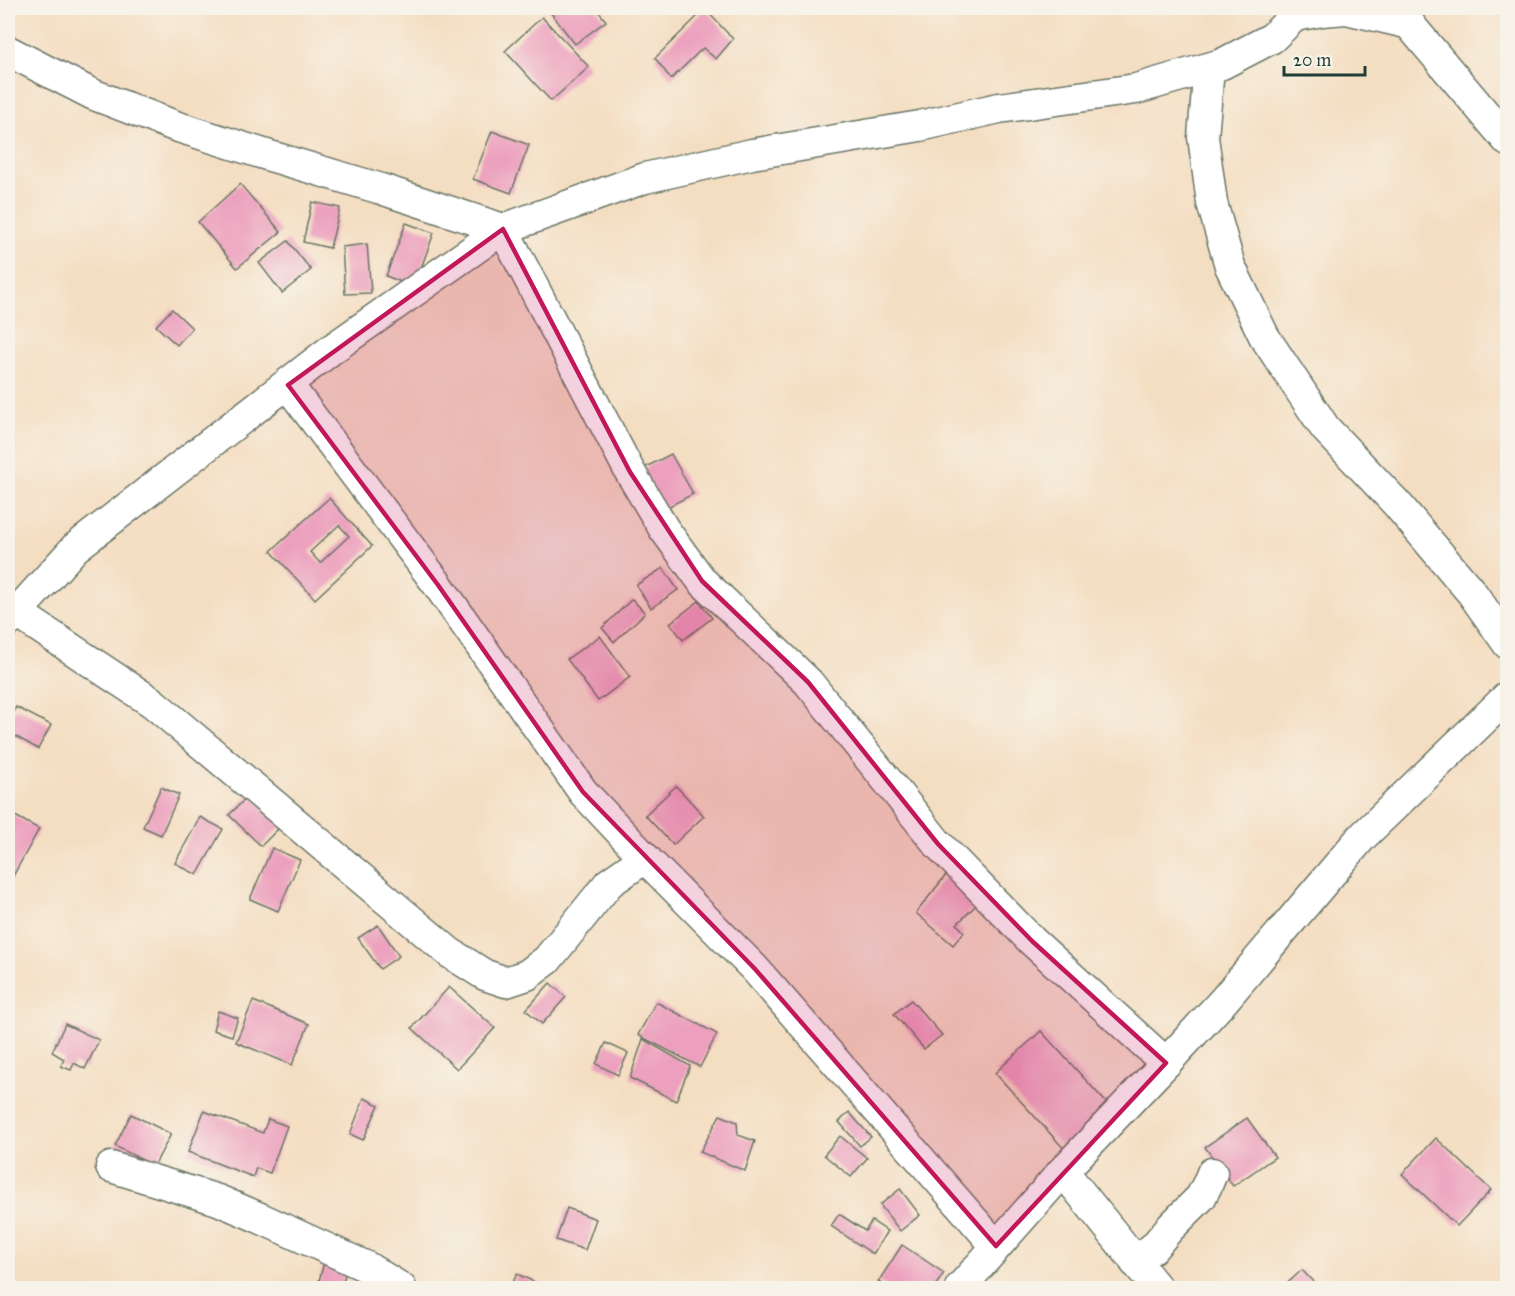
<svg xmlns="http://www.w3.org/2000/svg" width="1515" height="1296" font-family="'IM FELL Great Primer',serif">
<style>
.building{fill:#eca0bd;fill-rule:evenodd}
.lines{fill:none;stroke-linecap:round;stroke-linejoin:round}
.street-casing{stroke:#6a7566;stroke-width:33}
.street{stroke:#fff;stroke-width:30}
.marked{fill:#c2185b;fill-opacity:0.2;stroke:#c2185b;stroke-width:4.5;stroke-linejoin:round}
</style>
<rect width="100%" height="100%" fill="#f7f3e8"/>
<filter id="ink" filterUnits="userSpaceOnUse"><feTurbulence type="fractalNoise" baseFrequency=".0167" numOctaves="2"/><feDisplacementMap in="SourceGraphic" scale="12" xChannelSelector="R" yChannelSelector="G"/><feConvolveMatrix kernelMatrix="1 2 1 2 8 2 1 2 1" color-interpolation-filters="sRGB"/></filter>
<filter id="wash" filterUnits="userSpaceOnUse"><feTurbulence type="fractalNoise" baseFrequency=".008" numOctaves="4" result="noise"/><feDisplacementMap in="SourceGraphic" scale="24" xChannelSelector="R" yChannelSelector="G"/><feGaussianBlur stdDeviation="1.35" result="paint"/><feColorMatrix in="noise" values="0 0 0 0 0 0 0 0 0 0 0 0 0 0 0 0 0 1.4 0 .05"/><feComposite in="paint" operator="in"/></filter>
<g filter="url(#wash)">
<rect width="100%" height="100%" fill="#f4dec2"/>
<g id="blocks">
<g class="building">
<polygon points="547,8 596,8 606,21 575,44"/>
<polygon points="705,9 733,39 716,59 703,48 671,79 655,58"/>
<polygon points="542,17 589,67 551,101 505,51"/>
<polygon points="492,131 529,145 511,193 473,179"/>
<polygon points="240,184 281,232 237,268 198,222"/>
<polygon points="312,202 340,208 330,248 303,242"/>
<polygon points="406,223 434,233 414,287 386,276"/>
<polygon points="288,241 311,270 282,293 259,263"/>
<polygon points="367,244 371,293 345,294 342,247"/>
<polygon points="172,309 192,328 177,345 156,326"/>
<polygon points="671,454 693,494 664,509 642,469"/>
<path d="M329,498L372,546L315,599L271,551ZM339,525L349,536L320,563L310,552Z"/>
<polygon points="663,568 678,590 651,608 636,585"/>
<polygon points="632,599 645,613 614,642 602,628"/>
<polygon points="699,601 712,618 683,640 670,623"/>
<polygon points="600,636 630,677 598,701 567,659"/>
<polygon points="16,707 51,725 38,749 8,732 8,723"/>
<polygon points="676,786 704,816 673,845 645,815"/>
<polygon points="161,787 179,795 161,835 143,827"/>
<polygon points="250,794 282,825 261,846 229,815"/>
<polygon points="8,812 39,829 8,885"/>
<polygon points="200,817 223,829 197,875 175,863"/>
<polygon points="272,848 300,860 278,911 250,899"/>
<polygon points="950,870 980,901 957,924 964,932 953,945 916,913"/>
<polygon points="378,925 399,956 380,969 358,938"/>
<polygon points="550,983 566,997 542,1024 526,1010"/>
<polygon points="449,987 495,1028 457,1069 412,1028"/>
<polygon points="911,1000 942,1035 924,1049 894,1014"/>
<polygon points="253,1001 309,1024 292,1065 236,1042"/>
<polygon points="656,1002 717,1034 700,1067 638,1035"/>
<polygon points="218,1011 238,1018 232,1036 213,1030"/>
<polygon points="65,1024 99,1040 85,1069 74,1063 71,1070 61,1066 64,1059 52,1052"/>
<polygon points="1041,1031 1113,1110 1067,1152 995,1073"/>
<polygon points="643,1039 690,1066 676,1101 630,1078"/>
<polygon points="606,1043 628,1053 618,1075 596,1064"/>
<polygon points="364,1098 379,1105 363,1140 350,1134"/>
<polygon points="204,1111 263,1133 268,1119 287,1126 270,1173 256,1168 253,1177 188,1152"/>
<polygon points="849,1112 871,1137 860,1146 839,1122"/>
<polygon points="131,1114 171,1134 154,1166 115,1146"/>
<polygon points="720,1115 737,1122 738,1135 755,1141 745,1171 700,1152"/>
<polygon points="1247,1118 1275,1157 1233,1186 1205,1147"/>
<polygon points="840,1136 867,1158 851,1177 824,1155"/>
<polygon points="1436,1138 1491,1190 1457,1226 1402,1174"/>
<polygon points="900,1189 920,1215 900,1231 880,1205"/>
<polygon points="567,1208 596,1219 585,1250 556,1240"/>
<polygon points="839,1214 865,1231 872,1221 887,1231 873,1254 831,1226"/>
<polygon points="902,1245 944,1273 934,1288 889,1288 878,1282"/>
<polygon points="325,1259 348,1265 341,1288 317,1288"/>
<polygon points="1302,1270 1319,1288 1282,1288"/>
<polygon points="517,1274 548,1288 510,1288"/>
</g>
</g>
</g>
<g filter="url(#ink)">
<use href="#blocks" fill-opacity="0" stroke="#6a7566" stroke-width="1.5"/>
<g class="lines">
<defs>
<g id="street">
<polyline points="1390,8 1410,25 1508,141"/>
<polyline points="1295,16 1322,11 1346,9 1410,24"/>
<polyline points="8,51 92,94 175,126 270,156 378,188 503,229 630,472 664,529 702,581 808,682 938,844 1032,941 1166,1063"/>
<polyline points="1209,68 1203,137 1212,203 1230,266 1264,336 1325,428 1397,504 1472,593 1508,644"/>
<polyline points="288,385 438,585 583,792 645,858 755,969 996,1246"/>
<polyline points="16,612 153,703 450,953 485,975 506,982 527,975 547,960 609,883 645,858"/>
<polyline points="8,622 75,548 332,349 503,229 645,178 752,154 920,126 999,108 1136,89 1222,64 1272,38 1303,8"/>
<polyline points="111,1167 218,1200 260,1218 367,1267 401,1288"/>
<polyline points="1063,1171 1157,1288"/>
<polyline points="1135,1262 1154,1247 1169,1229 1201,1197 1208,1183 1212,1173"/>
<polyline points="960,1288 1063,1171 1166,1063 1224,1000 1361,838 1508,696"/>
</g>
</defs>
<use href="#street" class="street-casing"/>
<use href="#street" class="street"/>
</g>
</g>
<path class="marked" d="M503,229L630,472L702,581L808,682L938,844L1032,941L1166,1063L996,1246L755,969L583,792L438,585L288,385Z"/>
<rect width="1515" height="1296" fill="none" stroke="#f7f3e8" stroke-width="30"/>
<path d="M1284 66v9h81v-9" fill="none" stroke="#1f3d34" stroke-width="3"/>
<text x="1293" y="66" font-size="18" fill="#1f3d34" stroke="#f7f3e8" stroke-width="4.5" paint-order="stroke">20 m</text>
</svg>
